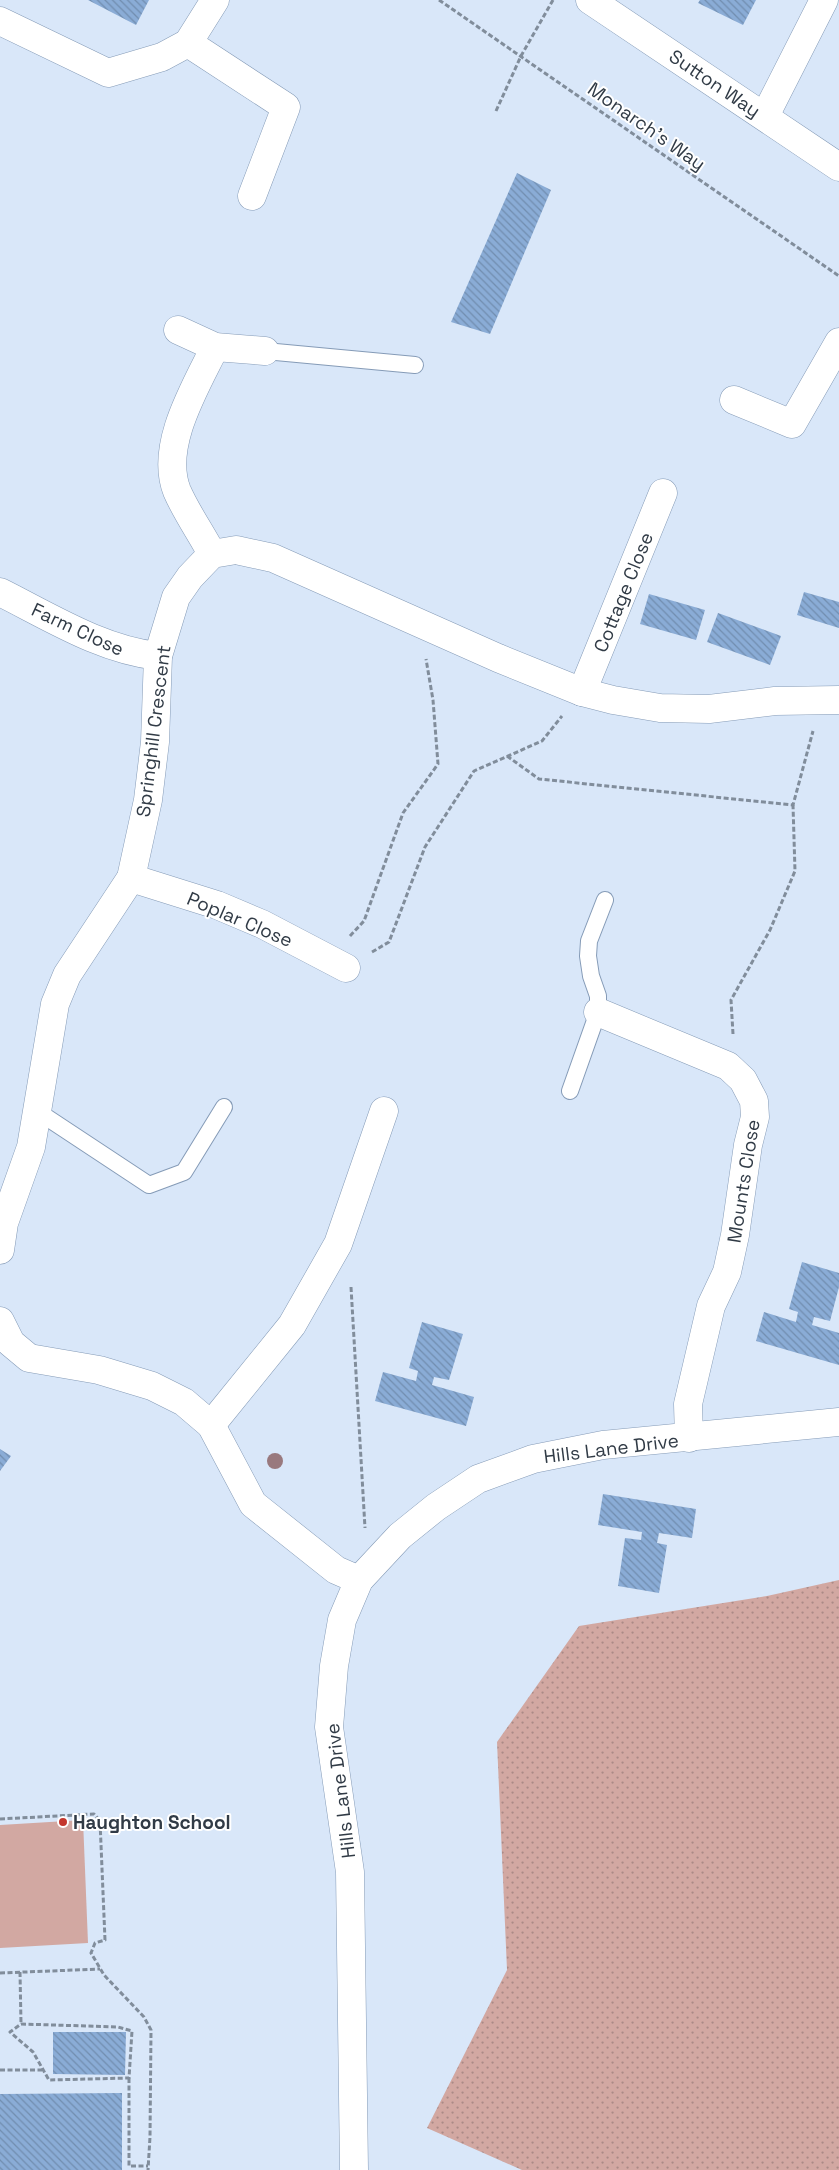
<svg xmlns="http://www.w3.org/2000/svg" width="839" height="2170" font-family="'Space Grotesk',sans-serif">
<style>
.grass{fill:url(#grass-dots)}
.pitch{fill:#d2a8a2}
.building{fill:url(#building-back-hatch)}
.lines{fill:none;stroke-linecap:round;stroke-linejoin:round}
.lane-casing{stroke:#859bb7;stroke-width:18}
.street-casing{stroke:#859bb7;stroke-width:29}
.secondary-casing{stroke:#859bb7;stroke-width:29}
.path{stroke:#818d9b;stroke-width:3;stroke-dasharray:5 2.5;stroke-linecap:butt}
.lane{stroke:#fff;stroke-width:16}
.street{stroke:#fff;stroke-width:28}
.secondary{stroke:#fff;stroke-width:28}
.tree{fill:#99797e}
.poi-dot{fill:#c4362d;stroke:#fff;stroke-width:2}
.labels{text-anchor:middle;stroke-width:4;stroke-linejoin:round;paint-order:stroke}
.street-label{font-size:19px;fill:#313b46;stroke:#fff}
.poi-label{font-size:19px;font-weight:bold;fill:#313b46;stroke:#fff;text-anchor:start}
</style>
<defs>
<pattern id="grass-dots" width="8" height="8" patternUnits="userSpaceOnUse" patternTransform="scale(1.25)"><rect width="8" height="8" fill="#d2a8a2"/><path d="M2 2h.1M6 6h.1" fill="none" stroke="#ab8a86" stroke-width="1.8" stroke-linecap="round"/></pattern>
<pattern id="building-back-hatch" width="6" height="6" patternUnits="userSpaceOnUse" patternTransform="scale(1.25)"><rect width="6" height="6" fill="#8aacd6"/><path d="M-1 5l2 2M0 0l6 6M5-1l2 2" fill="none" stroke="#718daf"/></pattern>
</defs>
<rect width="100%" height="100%" fill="#d9e7f9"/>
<polygon class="grass" points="839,1580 839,2170 522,2170 427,2128 507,1970 497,1742 579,1626 767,1596"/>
<polygon class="pitch" points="83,1820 88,1943 0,1948 0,1825"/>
<g class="building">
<polygon points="88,0 149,0 136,25"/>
<polygon points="700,0 756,0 743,25 698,3"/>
<polygon points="517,173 551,190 490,334 451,322"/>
<polygon points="804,592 839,602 839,628 797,615"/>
<polygon points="649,594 705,610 696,640 640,624"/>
<polygon points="718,613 781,636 770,665 707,642"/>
<polygon points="802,1262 839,1273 839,1287 830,1321 814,1317 812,1325 839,1333 839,1365 756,1341 764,1312 796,1322 798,1312 789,1309"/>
<polygon points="422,1322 463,1334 449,1380 434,1377 432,1385 474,1397 466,1426 375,1401 383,1372 416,1381 418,1371 409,1368"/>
<polygon points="0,1449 11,1456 0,1471"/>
<polygon points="603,1494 696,1509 692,1538 659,1533 657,1543 667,1545 659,1593 618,1586 625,1538 641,1540 642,1532 598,1525"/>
<polygon points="53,2032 126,2032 125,2075 53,2074"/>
<polygon points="122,2093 122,2170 0,2170 0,2094"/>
</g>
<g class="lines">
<defs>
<g id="lane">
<polyline points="265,351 415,365"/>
<polyline points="570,1091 598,1012 598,996 591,976 588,956 589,941 605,900"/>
<polyline points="37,1111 149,1185 184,1172 224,1107"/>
</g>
<g id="street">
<polyline points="0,21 108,73 162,57 188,43 215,0"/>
<polyline points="188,43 286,107 252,196"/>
<polyline points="765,116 824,0"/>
<polyline points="178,330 215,347 265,351"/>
<polyline points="734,400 792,424 839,342"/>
<path d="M212,554C201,533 186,512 177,491C159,446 196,386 215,347"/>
<path d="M0,592C50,617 102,650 158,656"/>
<polyline points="582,692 663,493"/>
<polyline points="131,878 217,905 262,924 346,968"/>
<polyline points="598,1012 728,1066 743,1080 754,1101 755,1117 748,1145 735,1235 727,1272 711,1306 688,1404 689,1438"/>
<polyline points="0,1250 4,1223 31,1147 55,1004 67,975 131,878 148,800 155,742 158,656 176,597 190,577 212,554 236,550 273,558 498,658 582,692 613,700 660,708 709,709 775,701 839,700"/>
<polyline points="0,1321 11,1343 29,1358 99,1370 152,1386 184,1402 211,1425 253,1504 336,1570 359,1580"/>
<polyline points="211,1425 292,1325 338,1244 384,1111"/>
<polyline points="354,2170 350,1872 329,1727 334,1666 342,1620 359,1580 400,1536 436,1507 478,1479 533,1459 603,1445 839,1422"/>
</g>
<polyline id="secondary" points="590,0 839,167"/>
</defs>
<use href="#lane" class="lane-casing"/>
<use href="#street" class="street-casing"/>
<use href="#secondary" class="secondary-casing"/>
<g class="path">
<polyline points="439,0 839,276"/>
<polyline points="496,111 521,56 553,0"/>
<polyline points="507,756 539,779 793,805 813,731"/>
<polyline points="350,936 364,921 403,813 438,764 433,700 426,659"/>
<polyline points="372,952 389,942 425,847 474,771 542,741 562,716"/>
<polyline points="733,1034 731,1000 770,930 795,871 793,805"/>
<polyline points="351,1287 365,1528"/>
<polyline points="0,1819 94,1814 100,1821 105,1940 95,1943 91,1953 104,1975 144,2017 151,2030 150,2137 148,2170"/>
<polyline points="20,1972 21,2024"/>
<polyline points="0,1973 100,1969"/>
<polygon points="21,2024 118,2027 132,2031 129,2078 49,2080 33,2052 10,2032"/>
<polyline points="0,2070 42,2070"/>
<polyline points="129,2078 129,2166 148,2166"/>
</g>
<use href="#lane" class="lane"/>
<use href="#street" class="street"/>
<use href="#secondary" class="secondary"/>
</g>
<circle class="tree" cx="275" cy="1461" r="8"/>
<circle class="poi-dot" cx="63" cy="1822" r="5"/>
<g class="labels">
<g class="street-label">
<text transform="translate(715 83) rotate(34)" y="7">Sutton Way</text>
<text transform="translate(647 126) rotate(35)" y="7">Monarch's Way</text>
<text transform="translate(623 592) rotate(-68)" y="7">Cottage Close</text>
<text transform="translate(78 629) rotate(25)" y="7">Farm Close</text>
<text transform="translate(153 731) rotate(-83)" y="7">Springhill Crescent</text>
<text transform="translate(240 919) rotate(23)" y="7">Poplar Close</text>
<text transform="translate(743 1181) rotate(-81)" y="7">Mounts Close</text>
<text transform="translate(611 1448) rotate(-7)" y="7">Hills Lane Drive</text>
<text transform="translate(340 1791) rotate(-97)" y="7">Hills Lane Drive</text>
</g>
<g class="poi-label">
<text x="73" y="1829">Haughton School</text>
</g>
</g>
</svg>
